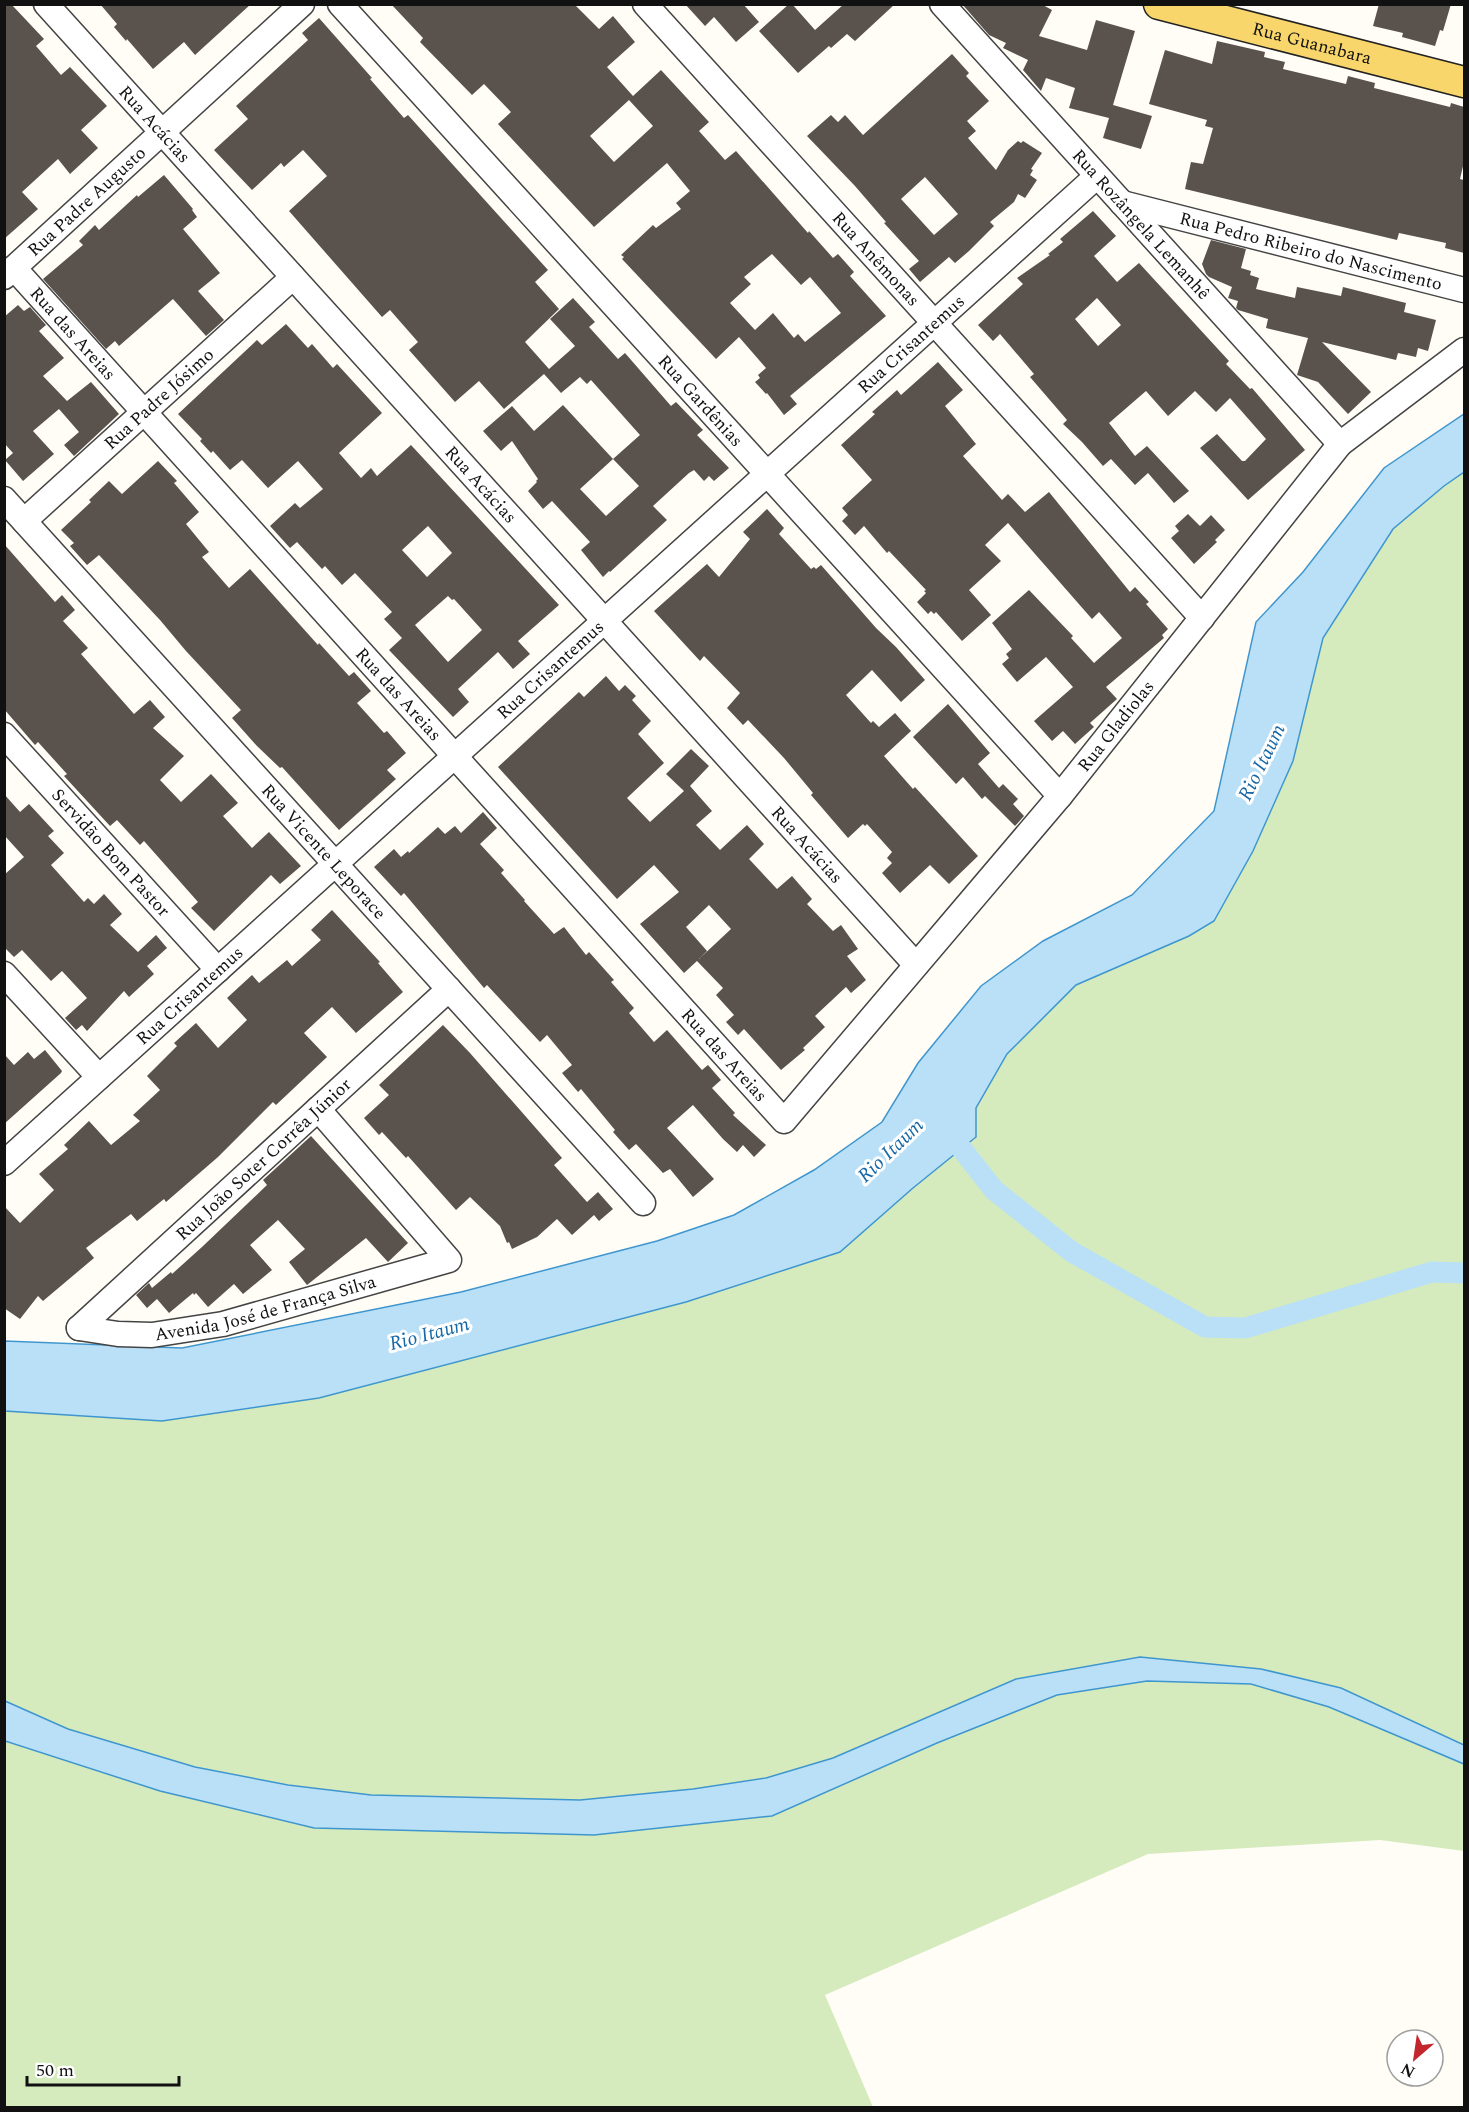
<svg xmlns="http://www.w3.org/2000/svg" width="1469" height="2112" font-family="Spectral,serif">
<style>
.green{fill:#d5ebbd}
.water{fill:#b9e0f7;stroke:#3f96cf;stroke-width:1.5}
.lines{fill:none;stroke-linecap:round;stroke-linejoin:round}
.canal{stroke:#b9e0f7;stroke-width:21}
.building{fill:#5a524d;fill-rule:evenodd}
.minor-casing{stroke:#444;stroke-width:27}
.major-casing{stroke:#222;stroke-width:33}
.minor{stroke:#fff;stroke-width:24}
.major{stroke:#f9d66b;stroke-width:30}
.labels{text-anchor:middle;stroke-width:6;stroke-linejoin:round;paint-order:stroke}
.street-label{font-size:18px;fill:#111;stroke:#fff}
.water-label{font-size:20px;font-style:italic;fill:#1768a6;stroke:#fff}
</style>
<rect width="100%" height="100%" fill="#fffdf5"/>
<g class="green">
<polygon points="1464,472 1464,1745 1341,1688 1261,1669 1016,1679 833,1758 766,1778 693,1789 580,1800 371,1795 288,1785 195,1767 68,1729 5,1701 4,1411 162,1421 319,1398 686,1302 840,1252 913,1188 976,1137 976,1108 1007,1054 1076,985 1189,936 1214,921 1293,761 1323,638 1393,529 1444,486"/>
<polygon points="1147,1681 1251,1684 1329,1707 1464,1764 1464,1851 1380,1840 1148,1854 825,1995 873,2107 5,2107 4,1741 160,1791 314,1828 594,1835 937,1743 1057,1695"/>
</g>
<g class="water">
<polygon points="1464,414 1464,472 1444,486 1393,529 1323,638 1293,761 1253,851 1214,921 1189,936 1076,985 1007,1054 976,1108 976,1137 913,1188 840,1252 686,1302 319,1398 162,1421 5,1411 5,1341 182,1348 461,1292 657,1241 734,1215 814,1170 882,1122 918,1063 981,986 1043,941 1132,895 1214,811 1256,622 1303,572 1384,468"/>
<polygon points="1140,1657 1261,1669 1341,1688 1464,1745 1464,1764 1329,1707 1251,1684 1147,1681 1057,1695 937,1743 772,1816 594,1835 314,1828 160,1791 5,1741 5,1701 68,1729 195,1767 288,1785 371,1795 580,1800 693,1789 766,1778 833,1758 1016,1679"/>
</g>
<g class="lines">
<polyline class="canal" points="961,1148 994,1190 1072,1252 1205,1327 1245,1328 1432,1272 1464,1273"/>
</g>
<g class="building">
<polygon points="4,4 11,4 44,39 36,46 61,75 70,67 107,106 81,130 98,148 70,174 58,159 22,192 38,209 4,239"/>
<polygon points="100,4 251,4 195,55 184,42 153,69 127,39 126,41 114,27 117,24"/>
<path d="M391,4H574L599,29L613,16L635,42L607,67L633,96L661,70L709,122L699,131L725,160L736,151L808,233L809,231L833,258L838,254L854,272L850,276L886,316L790,396L797,404L784,415L767,393L766,394L755,382L760,378L758,375L766,368L739,337L716,359L622,259L624,257L621,255L653,225L656,228L681,209L676,203L690,191L667,163L594,227L498,124L511,112L484,84L472,95L420,42L423,38ZM629,100L653,126L614,162L590,136ZM772,254L801,285L810,277L841,313L805,342L798,334L794,338L773,313L755,330L730,303L751,284L744,277Z"/>
<polygon points="685,4 743,4 759,22 736,42 714,17 705,26"/>
<polygon points="789,4 792,4 815,30 844,4 895,4 855,41 847,34 831,48 829,46 798,73 759,31"/>
<polygon points="962,4 1041,4 1052,10 1039,36 1087,50 1096,20 1135,31 1113,105 1152,116 1141,149 1103,138 1109,118 1069,108 1075,88 1046,78 1041,91 1023,70 1028,60 1003,48 1006,43 989,35"/>
<polygon points="1379,4 1451,4 1443,31 1440,30 1435,46 1402,37 1403,33 1373,26"/>
<polygon points="319,18 372,78 370,79 404,118 408,115 548,270 535,282 559,309 525,342 549,369 575,346 550,319 573,298 595,322 589,327 618,359 625,353 671,406 676,402 703,430 697,435 729,468 714,481 709,476 704,481 694,470 689,473 653,506 667,520 610,572 609,571 603,577 581,550 590,542 552,501 543,509 528,491 537,482 536,481 538,479 512,441 501,451 483,431 512,406 534,431 563,405 613,459 580,489 606,516 639,486 613,459 640,435 591,380 587,384 580,377 561,393 544,374 504,409 479,381 455,402 409,350 418,342 390,310 382,317 289,211 327,176 303,150 284,167 281,163 252,190 214,150 248,119 236,106 308,40 302,33"/>
<polygon points="1217,41 1265,52 1264,57 1285,62 1283,69 1346,84 1348,76 1375,83 1374,88 1450,107 1451,103 1464,107 1464,162 1460,179 1464,180 1464,253 1445,248 1446,243 1399,233 1397,240 1185,189 1191,162 1203,164 1213,128 1205,126 1207,120 1149,104 1165,50 1212,64"/>
<path d="M952,54L969,73L966,76L989,101L967,121L976,131L968,138L996,170L1008,150L1018,141L1021,143L1023,141L1042,153L1031,169L1033,170L1030,175L1037,180L1025,198L1018,194L1014,202L990,222L994,226L969,251L955,263L949,257L920,282L909,269L919,261L884,223L886,222L855,186L807,136L831,115L838,122L845,115L863,135ZM925,177L958,214L934,235L901,199Z"/>
<polygon points="164,175 193,209 192,210 197,217 183,229 220,273 198,291 224,320 206,336 173,299 119,346 115,341 106,349 43,279 83,245 79,241 95,225 99,230 137,195 138,197"/>
<path d="M1093,211L1116,236L1094,256L1117,282L1139,263L1229,361L1226,364L1250,389L1252,388L1305,450L1248,500L1200,448L1217,434L1242,461H1245L1266,439L1230,398L1216,412L1195,391L1168,416L1146,391L1109,423L1135,456L1147,446L1189,491L1174,503L1148,473L1135,485L1111,459L1103,466L1082,442L1063,424L1067,420L1030,377L1034,374L1000,334L993,341L978,325L1023,284L1017,278L1050,255L1048,254L1063,242L1060,239ZM1097,298L1121,325L1098,346L1075,319Z"/>
<polygon points="1211,240 1246,249 1241,268 1251,271 1250,275 1259,278 1256,289 1295,298 1297,287 1341,296 1343,287 1406,303 1404,312 1436,320 1428,351 1418,348 1416,357 1398,353 1396,360 1322,342 1371,392 1348,414 1318,382 1297,375 1308,338 1266,328 1268,319 1238,310 1236,308 1238,301 1228,298 1232,287 1209,277 1206,274 1202,264"/>
<polygon points="18,305 24,311 30,307 46,325 39,331 64,358 43,376 67,401 91,382 119,414 74,456 64,445 79,432 59,409 33,431 54,454 23,481 5,460 13,453 4,443 4,317"/>
<path d="M286,324L308,348L312,344L333,368L337,364L382,413L339,453L361,478L371,468L377,476L411,445L559,605L518,641L530,654L513,669L498,652L458,689L469,702L453,717L389,650L402,638L384,619L392,612L355,573L342,585L325,566L322,569L297,542L290,548L270,526L295,503L300,508L323,489L298,461L268,488L242,460L230,470L213,451L211,453L200,441L202,439L178,414L257,340L262,345ZM428,526L452,553L427,577L402,550ZM448,596L452,600L454,599L482,630L448,662L415,625Z"/>
<polygon points="938,362 963,390 945,406 976,444 963,456 1002,500 1008,494 1025,512 1049,492 1130,592 1135,587 1149,602 1146,604 1168,629 1162,635 1164,638 1106,687 1117,699 1090,723 1094,727 1075,744 1063,731 1052,741 1034,721 1073,687 1046,657 1017,682 1002,664 1009,658 1006,654 1012,649 992,623 1029,590 1073,636 1071,638 1094,663 1122,638 1099,612 1092,619 1008,523 985,545 1001,561 969,590 991,615 962,641 936,612 934,614 931,611 928,614 917,602 926,593 924,591 926,590 889,551 887,553 864,526 855,535 842,521 848,515 842,508 872,480 841,445 875,414 872,412 897,390 901,395"/>
<polygon points="158,461 177,481 174,483 199,512 186,524 209,552 202,557 229,588 250,569 318,645 319,643 349,676 354,672 371,691 357,703 384,733 387,731 406,753 387,770 396,779 339,830 282,767 280,768 257,746 232,718 241,710 186,651 160,620 99,555 87,565 70,546 74,543 61,530 91,502 89,500 109,481 122,494"/>
<polygon points="767,509 784,528 779,534 811,569 814,567 816,569 821,565 876,628 896,647 925,680 901,702 872,670 846,695 871,723 873,721 879,727 895,713 911,731 884,756 913,789 915,787 978,856 949,884 930,865 900,893 882,873 892,863 887,858 892,852 867,824 865,826 863,824 848,838 811,795 813,793 784,758 748,720 743,725 727,708 740,693 704,656 700,661 654,611 707,564 719,577 750,539 743,532"/>
<polygon points="1188,514 1200,526 1211,515 1225,530 1215,540 1217,542 1194,564 1171,538 1179,531 1175,526"/>
<polygon points="4,544 55,602 62,595 75,610 63,621 88,648 81,654 134,714 150,700 165,717 153,728 184,756 160,780 181,802 211,774 238,803 223,816 252,848 269,832 301,866 280,884 271,875 214,931 191,908 198,902 144,841 140,845 117,820 110,826 64,776 67,774 38,742 35,745 4,709"/>
<path d="M606,676L619,691L625,685L636,696L632,700L651,721L638,734L664,763L627,798L650,822L684,791L666,774L691,749L709,766L690,786L712,811L696,825L720,850L747,825L764,844L749,859L777,889L792,876L812,899L807,904L833,931L841,925L858,949L847,956L866,980L851,993L846,987L815,1016L825,1027L803,1048L805,1050L781,1070L744,1029L738,1035L726,1022L734,1015L716,995L723,988L697,961L684,973L640,924L679,892L654,865L617,899L498,767L579,692L584,697ZM709,905L731,929L699,959L707,951L686,927Z"/>
<polygon points="948,704 990,753 978,764 999,788 1003,784 1018,799 1013,804 1024,816 1015,826 985,796 982,799 963,777 956,784 913,737"/>
<polygon points="4,794 20,812 29,804 54,831 48,836 64,853 51,865 84,902 88,898 94,904 104,894 122,914 110,925 138,952 156,935 167,948 147,966 154,974 129,997 124,991 87,1031 82,1025 76,1030 65,1018 87,998 62,971 51,981 22,950 14,957 4,947 4,875 24,857 4,835"/>
<polygon points="483,812 497,828 480,844 504,870 501,873 525,900 524,901 554,934 564,927 586,955 589,952 614,980 611,982 634,1008 629,1013 654,1042 667,1030 702,1070 708,1065 721,1080 712,1088 735,1113 733,1115 766,1145 754,1157 743,1145 737,1152 723,1139 693,1105 667,1128 714,1179 693,1197 670,1169 663,1173 636,1144 629,1150 613,1132 615,1130 581,1089 578,1092 562,1073 572,1065 547,1035 540,1042 487,985 484,988 404,893 401,896 374,867 394,849 401,857 408,851 409,853 438,827 445,834 455,826 461,833"/>
<polygon points="332,910 380,962 378,963 403,992 356,1033 332,1007 304,1033 327,1057 276,1105 273,1102 218,1157 166,1202 164,1199 137,1221 131,1214 86,1248 94,1258 43,1301 38,1296 20,1319 4,1308 4,1206 20,1223 54,1190 39,1174 68,1149 64,1145 89,1121 111,1145 140,1121 133,1115 160,1090 147,1076 177,1046 174,1043 196,1023 218,1048 247,1020 227,998 252,975 259,983 287,960 292,966 321,940 311,930"/>
<polygon points="443,1025 470,1053 562,1158 554,1165 587,1202 598,1192 613,1209 599,1221 594,1215 572,1235 557,1219 537,1237 512,1249 509,1242 507,1243 500,1226 470,1197 456,1210 408,1156 406,1158 382,1132 379,1135 364,1118 389,1095 379,1085"/>
<polygon points="45,1050 62,1071 61,1073 4,1124 4,1054 14,1065 28,1052 34,1059"/>
<polygon points="311,1136 408,1243 388,1262 366,1238 307,1285 289,1262 305,1249 278,1220 250,1245 272,1270 243,1294 234,1284 208,1307 196,1293 194,1295 193,1293 169,1313 157,1299 147,1308 136,1295 149,1283 152,1288 171,1272 172,1274 202,1247 267,1185 263,1180"/>
</g>
<g class="lines">
<defs>
<g id="minor">
<path id="s1" d="M46,4L916,965"/>
<path id="s2" d="M340,4L1060,796"/>
<path id="s3" d="M645,4L1202,618"/>
<path id="s4" d="M942,4L1340,444"/>
<path id="s5" d="M1122,203L1464,290"/>
<path id="s6" d="M14,268L784,1121L1060,796L1340,444L1464,350"/>
<path id="s7" d="M4,277L302,4"/>
<path id="s8" d="M4,499L643,1203"/>
<path id="s9" d="M24,521L293,277"/>
<path id="s10" d="M4,735L218,970"/>
<polyline points="4,974 99,1077"/>
<path id="s11" d="M4,1163L1097,176"/>
<path id="s12" d="M79,1328L118,1334L152,1335L223,1324L449,1260L318,1109"/>
<path id="s13" d="M79,1328L449,989"/>
</g>
<g id="major">
<path id="s14" d="M1159,4L1464,82"/>
</g>
</defs>
<use href="#minor" class="minor-casing"/>
<use href="#major" class="major-casing"/>
<use href="#minor" class="minor"/>
<use href="#major" class="major"/>
</g>
<g class="labels">
<g class="street-label">
<text dy="6" stroke="none"><textPath href="#s14" startOffset="158">Rua Guanabara</textPath></text>
<text dy="6" stroke="none"><textPath href="#s1" startOffset="162">Rua Acácias</textPath></text>
<text dy="6" stroke="none"><textPath href="#s7" startOffset="112">Rua Padre Augusto</textPath></text>
<text dy="6" stroke="none"><textPath href="#s4" startOffset="297">Rua Rozângela Lemanhê</textPath></text>
<text dy="6" stroke="none"><textPath href="#s5" startOffset="195">Rua Pedro Ribeiro do Nascimento</textPath></text>
<text dy="6" stroke="none"><textPath href="#s3" startOffset="344">Rua Anêmonas</textPath></text>
<text dy="6" stroke="none"><textPath href="#s6" startOffset="88">Rua das Areias</textPath></text>
<text dy="6" stroke="none"><textPath href="#s11" startOffset="1222">Rua Crisantemus</textPath></text>
<text dy="6" stroke="none"><textPath href="#s9" startOffset="182">Rua Padre Jósimo</textPath></text>
<text dy="6" stroke="none"><textPath href="#s2" startOffset="536">Rua Gardênias</textPath></text>
<text dy="6" stroke="none"><textPath href="#s1" startOffset="648">Rua Acácias</textPath></text>
<text dy="6" stroke="none"><textPath href="#s11" startOffset="736">Rua Crisantemus</textPath></text>
<text dy="6" stroke="none"><textPath href="#s6" startOffset="574">Rua das Areias</textPath></text>
<text dy="6" stroke="none"><textPath href="#s6" startOffset="1665">Rua Gladiolas</textPath></text>
<text dy="6" stroke="none"><textPath href="#s1" startOffset="1134">Rua Acácias</textPath></text>
<text dy="6" stroke="none"><textPath href="#s8" startOffset="476">Rua Vicente Leporace</textPath></text>
<text dy="6" stroke="none"><textPath href="#s10" startOffset="159">Servidão Bom Pastor</textPath></text>
<text dy="6" stroke="none"><textPath href="#s11" startOffset="250">Rua Crisantemus</textPath></text>
<text dy="6" stroke="none"><textPath href="#s6" startOffset="1060">Rua das Areias</textPath></text>
<text dy="6" stroke="none"><textPath href="#s13" startOffset="250">Rua João Soter Corrêa Júnior</textPath></text>
<text dy="6" stroke="none"><textPath href="#s12" startOffset="190">Avenida José de França Silva</textPath></text>
</g>
<g class="water-label">
<text transform="translate(1261 762) rotate(-64)" y="7">Rio Itaum</text>
<text transform="translate(890 1150) rotate(-44)" y="7">Rio Itaum</text>
<text transform="translate(429 1333) rotate(-15)" y="7">Rio Itaum</text>
</g>
</g>
<rect width="1469" height="2112" fill="none" stroke="#111111" stroke-width="12"/>
<g transform="translate(1415 2058) rotate(209)"><circle r="28" fill="#ffffff" stroke="#a0a0a0" stroke-width="1.5"/>
<path d="M0-4.5L10 22L0 15L-10 22Z" fill="#c4262e"/>
<text y="-9" font-size="16" font-weight="bold" text-anchor="middle" fill="#111111">N</text>
</g>
<path d="M27 2076v9h152v-9" fill="none" stroke="#111111" stroke-width="3"/>
<text x="36" y="2076" font-size="18" fill="#111111" stroke="#ffffff" stroke-width="4.5" paint-order="stroke">50 m</text>
</svg>
